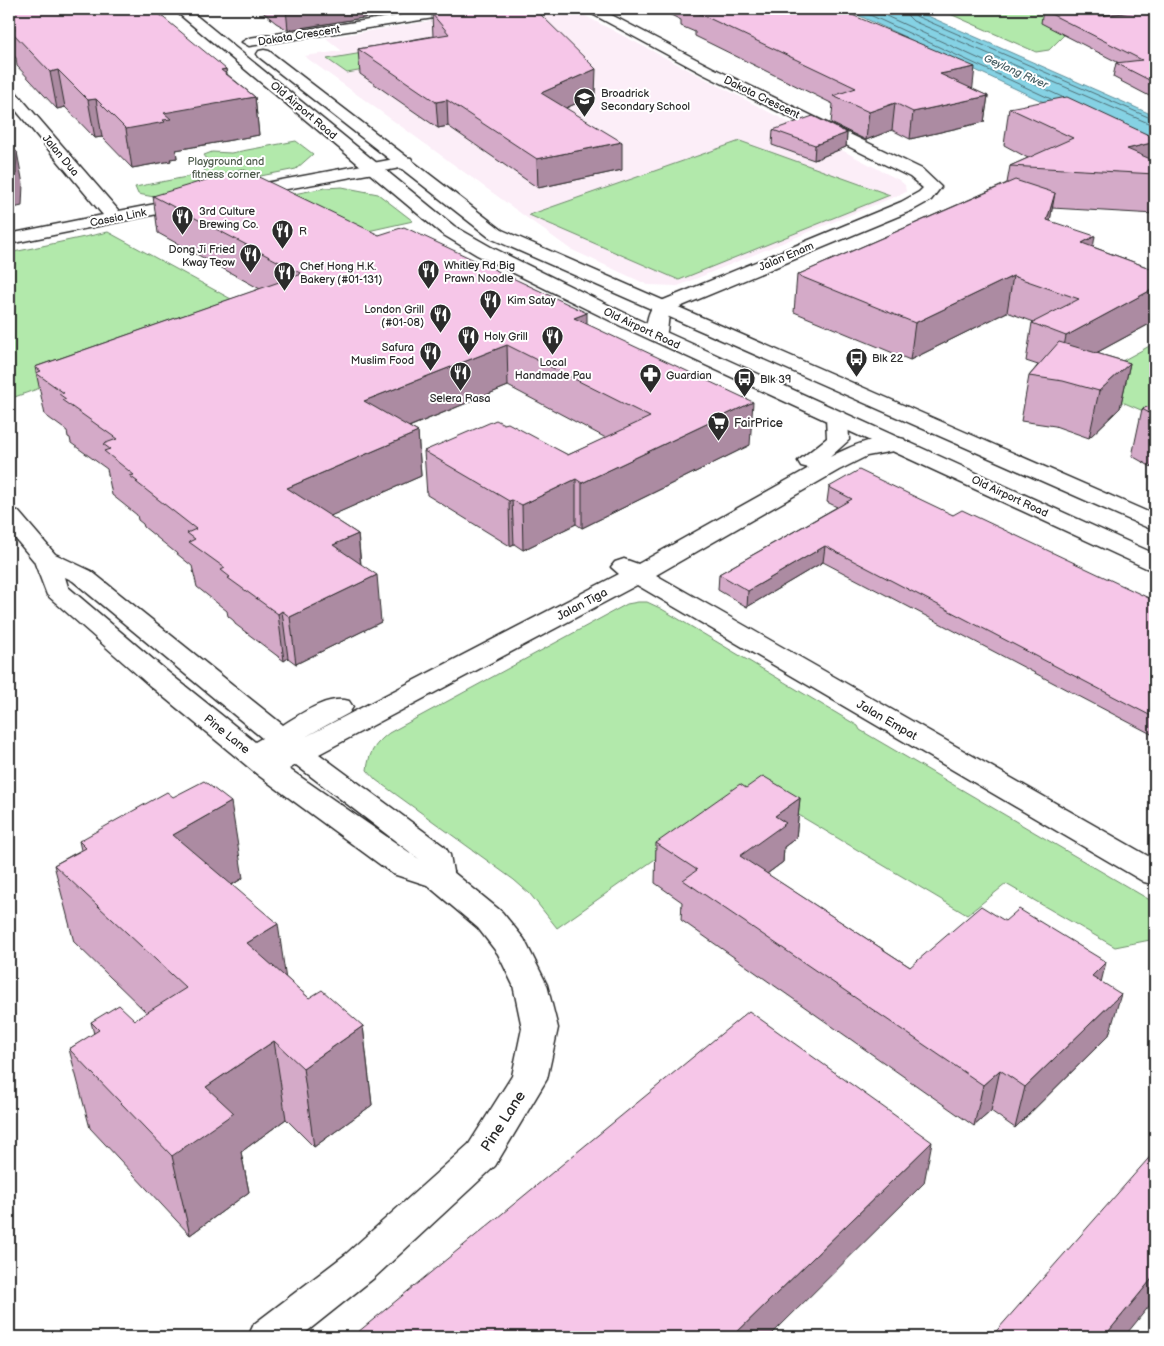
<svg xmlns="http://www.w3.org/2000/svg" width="1164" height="1346" font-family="'Balsamiq Sans',sans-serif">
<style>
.built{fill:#fceef8}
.green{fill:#b2e9ab;stroke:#6e8a6b}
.water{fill:#85d2e4;stroke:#618f9a}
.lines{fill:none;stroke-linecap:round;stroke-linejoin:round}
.shore{stroke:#4f6e75;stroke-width:1}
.minor-casing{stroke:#2b2b2b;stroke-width:3}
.secondary-casing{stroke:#2b2b2b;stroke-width:3}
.minor{fill:#fff;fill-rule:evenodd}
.secondary{fill:#fff;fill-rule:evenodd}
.wall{fill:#d4aac8;stroke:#2b2b2b}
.shaded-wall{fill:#ac8ba2;stroke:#2b2b2b}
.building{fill:#f6c6e8;stroke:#2b2b2b}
.labels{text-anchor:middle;stroke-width:4;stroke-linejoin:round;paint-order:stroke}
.far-street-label{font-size:11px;fill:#2b2b2b;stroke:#fff}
.far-water-label{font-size:11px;font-style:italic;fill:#465d62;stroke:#fff}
.far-poi-label{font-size:11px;fill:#2b2b2b;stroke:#fff;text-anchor:start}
.far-park-label{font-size:11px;fill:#4d5a4b;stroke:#fff}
.poi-label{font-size:12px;fill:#2b2b2b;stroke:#fff;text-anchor:start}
.street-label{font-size:12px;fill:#2b2b2b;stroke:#fff}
.near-street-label{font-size:15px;fill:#2b2b2b;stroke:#fff}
</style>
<rect width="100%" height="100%" fill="#fff"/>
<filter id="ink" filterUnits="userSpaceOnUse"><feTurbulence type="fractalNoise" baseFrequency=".02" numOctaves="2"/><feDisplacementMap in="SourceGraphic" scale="10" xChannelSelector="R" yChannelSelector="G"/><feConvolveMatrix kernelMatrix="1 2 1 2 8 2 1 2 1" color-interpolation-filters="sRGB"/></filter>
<g filter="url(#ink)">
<polygon class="built" points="505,9 572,9 899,180 905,185 906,192 678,286 648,285 570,249 304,56 342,51 326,38"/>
<g class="green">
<polygon points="939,9 1062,9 1069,30 1049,50 1036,52"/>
<polygon points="404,46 425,59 347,73 327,59"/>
<polygon points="296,141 313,154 296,169 154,197 138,194 135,187 207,173 201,167 211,165 204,155 212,152 231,153"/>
<polygon points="740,141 890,195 679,280 529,215"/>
<polygon points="342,187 378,194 413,221 323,241 246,203 325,188"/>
<polygon points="108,232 255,312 9,399 9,253"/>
<polygon points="1155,343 1155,416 1080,384"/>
<path d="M638,602H647L660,608L858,726L860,730L1155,903V939L1115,947L1006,884L967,915L755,789L557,928L530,894L514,880L376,780L367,770C369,752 375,744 389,733L627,604Z"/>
</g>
<polygon class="water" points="845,9 912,9 1155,116 1155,154"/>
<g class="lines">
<g class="shore">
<polyline points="857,9 1051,99"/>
<polyline points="871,9 1062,97"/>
<polyline points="906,9 908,16 913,21 1155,126"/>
<polyline points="912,9 916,16 1155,120"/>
</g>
<defs>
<g id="minor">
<polygon points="442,9 474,9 467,13 249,46 242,42 249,38"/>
<path d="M583,9H600L713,68L922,169L941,187L931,200L913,210L670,311C667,320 669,332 664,339L657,341L650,339C643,329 648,313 654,304L901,202L919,192L923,188L910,177L703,74Z"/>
<polygon points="9,89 14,90 119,211 192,197 198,198 201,202 198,206 192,207 9,244 9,234 103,215 9,102"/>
<polygon points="405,157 411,158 413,162 411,166 239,198 233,197 230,193 233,189 239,188"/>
<path d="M837,411L845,413L848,418L849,440L830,457C851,446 880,433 904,439L907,444L904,449L867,456L839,470L656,575L1155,860V885L1144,882L637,585L319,754L445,847L450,855L453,872L502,912L524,939L547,985L558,1028L547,1079L495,1166L374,1278L300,1337H248L254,1324L346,1254L469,1144L512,1076L522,1028L513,985L498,954L478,928L427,885L393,874L258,775L149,685L47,595L34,561L9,531V509L18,511L55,554L91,571L283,725C301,714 327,695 349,701L353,707L349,713L305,737L619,574L611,567L615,562L624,559L638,564L809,468L801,466L798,461L827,438L826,418L829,413ZM65,577L73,581L262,738L255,742L169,673L68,587ZM296,765L419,859L289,769Z"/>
</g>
<g id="secondary">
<polygon points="173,9 188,9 454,226 491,247 637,319 1155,554 1155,570 1146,568 623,327 477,255 442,234"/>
<polygon points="264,50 269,51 502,230 1155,515 1155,531 490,238 259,57 257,54 259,51"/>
</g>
</defs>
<use href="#minor" class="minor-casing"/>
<use href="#secondary" class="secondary-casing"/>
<use href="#minor" class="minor"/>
<use href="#secondary" class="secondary"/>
</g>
<g class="wall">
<polygon points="9,9 226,69 227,74 255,97 259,135 176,150 177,158 170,159 171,161 132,168 102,137 95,138 65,107 57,109 17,66 16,58 9,50"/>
<polygon points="259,9 375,9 375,16 288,30 276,23"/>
<polygon points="659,9 838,9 972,89 988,96 984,122 910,139 892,130 866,140 831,123 833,104 695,36 695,32 681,26 681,20"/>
<polygon points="1155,9 1155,99 1113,77 1116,63 1119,63 1041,23 1043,10"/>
<polygon points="432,14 595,95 566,108 622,170 538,188 448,126 438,128 360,74 358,49 433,36"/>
<polygon points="1009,108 1155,138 1155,214 1052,208 1050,221 1093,247 1155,270 1155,321 1096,353 1130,363 1120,408 1089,438 1055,426 1021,421 1029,376 1038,365 1026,361 1032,323 1034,322 1007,312 910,360 794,312 797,275 1007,183 1010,166 1028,158 1004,145"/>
<polygon points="773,130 847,133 846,147 814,160 772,145"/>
<polygon points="153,196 379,235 587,324 750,445 582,528 576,524 523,550 514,544 510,546 427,495 424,451 504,424 568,455 606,438 508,386 409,427 418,432 421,476 330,516 358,534 361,564 381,622 296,664 288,658 284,661 235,624 234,621 228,616 227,611 197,587 192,566 144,527 143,524 138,520 137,515 112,495 107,469 71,443 70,438 68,437 67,431 45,415 35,367 260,289 158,233"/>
<polygon points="1155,404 1155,469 1132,456 1142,409"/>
<polygon points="829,487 953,515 1155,601 1155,736 823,562 747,607 718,590 719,574 837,507 827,502"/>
<polygon points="800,798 796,838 784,847 783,862 767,874 910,967 1101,982 1109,1035 1015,1128 991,1111 974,1126 681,920 682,902 655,883 656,843"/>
<polygon points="79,841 243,878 232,885 285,977 309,998 363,1026 372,1105 314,1147 286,1119 241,1152 249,1192 190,1235 90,1128 69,1049 94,1034 91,1022 135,1020 147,1013 74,942 54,865 81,850"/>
</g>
<g class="shaded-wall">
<polygon points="286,9 375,9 375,16 288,30"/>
<polygon points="1093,9 1155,9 1088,24 1090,11"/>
<polygon points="975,67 972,94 940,74"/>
<polygon points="226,69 230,101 255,97 259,135 176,150 177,158 170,159 171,161 132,168 126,129 221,70"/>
<polygon points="596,69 595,95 541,119 541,93"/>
<polygon points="58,70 65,107 57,109 50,72"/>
<polygon points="988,96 984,122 910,139 913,112"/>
<polygon points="96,99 102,137 95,138 88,100"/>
<polygon points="447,100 448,126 438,128 436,102"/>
<polygon points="895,103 892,130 866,140 869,112"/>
<polygon points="847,133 846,147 814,160 815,145"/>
<polygon points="622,142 622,170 538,188 537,159"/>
<polygon points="1155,142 1155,173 1127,149"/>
<polygon points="17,152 23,184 22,206 9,209 9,176"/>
<polygon points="1055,193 1049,227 1047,220"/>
<polygon points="1095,236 1089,272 1082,243"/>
<polygon points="1013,276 1007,312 910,360 915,323"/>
<polygon points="1155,288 1155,321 1059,373 1066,336"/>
<polygon points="587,313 587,353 574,318"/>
<polygon points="507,345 508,386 367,444 364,401"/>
<polygon points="1130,363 1120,408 1089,438 1099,391"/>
<polygon points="753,402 750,445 582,528 582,483"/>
<polygon points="418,432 421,476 292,533 287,488"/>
<polygon points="576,479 576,524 523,550 522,505"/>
<polygon points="512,500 514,544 510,546 509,501"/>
<polygon points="358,534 362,579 333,545"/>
<polygon points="825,546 823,562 747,607 748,591"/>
<polygon points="377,575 381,622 296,664 290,617"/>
<polygon points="282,611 288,658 284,661 278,614"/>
<polygon points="800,798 796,838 784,847 783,862 737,896 740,856 775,816"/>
<polygon points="231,802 243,878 188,911 173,835"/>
<polygon points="278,924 289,1001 247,943"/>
<polygon points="1106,962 1096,1003 1092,976"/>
<polygon points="1121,994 1109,1035 1015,1128 1025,1087"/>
<polygon points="363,1026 372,1105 314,1147 303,1068"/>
<polygon points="274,1041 286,1119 241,1152 249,1192 190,1235 172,1156 206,1087"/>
<polygon points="1000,1070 991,1111 974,1126 983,1085"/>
<polygon points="932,1142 924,1183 769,1337 732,1337"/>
<polygon points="1155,1275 1155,1299 1124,1337 1104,1337"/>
</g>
<g class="building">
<polygon points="9,9 153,9 226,69 221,70 255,97 164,113 171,119 163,120 165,122 126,129 96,99 88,100 58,70 50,72 11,31 15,30 9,23"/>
<polygon points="491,9 535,9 596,69 541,93 622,142 537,159 447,100 436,102 358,49 449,34 432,14"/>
<polygon points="699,9 838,9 975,67 940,74 988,96 913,112 895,103 869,112 833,96 856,88 696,12 703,10"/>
<polygon points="1052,9 1093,9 1090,11 1100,16 1155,9 1155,83 1116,63 1142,60 1043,10"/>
<polygon points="1067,97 1155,138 1155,142 1127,149 1155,161 1155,174 1010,166 1073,138 1009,108"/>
<polygon points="813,116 847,133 815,145 773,130"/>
<polygon points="9,145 17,152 16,174 9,176"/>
<polygon points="242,169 379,235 404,227 587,313 574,318 753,402 582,483 576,479 522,505 512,500 509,501 424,451 496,420 504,424 508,423 568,455 650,417 507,345 364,401 418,432 287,488 358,534 333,545 377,575 290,617 282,611 278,614 228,578 230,577 221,570 225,568 189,542 195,539 187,533 196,529 136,482 138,482 130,476 134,475 104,451 110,449 103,444 117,439 62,400 66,399 59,394 64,393 36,373 41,371 35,367 302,274 153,196"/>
<polygon points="1015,180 1055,193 1047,220 1095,236 1082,243 1155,270 1155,288 1066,336 1032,323 1079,299 1013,276 915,323 797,275"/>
<polygon points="1059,342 1130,363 1099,391 1063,381 1029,376"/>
<polygon points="1155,404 1155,416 1142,409"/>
<polygon points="859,470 953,515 962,510 1155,601 1155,718 825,546 748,591 719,574 852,499 829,487"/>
<polygon points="763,776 800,798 775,816 786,823 740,856 910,967 981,906 1005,921 1019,909 1106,962 1092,976 1121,994 1025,1087 1000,1070 983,1085 683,880 697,870 656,843 740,784 746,788"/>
<polygon points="204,781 231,802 173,835 278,924 247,943 309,998 322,990 363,1026 303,1068 274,1041 206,1087 234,1113 172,1156 69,1049 99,1030 91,1022 119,1005 135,1020 186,988 54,865 86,848 79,841 167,792 173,797"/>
<polygon points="749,1011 932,1142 732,1337 352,1337"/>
<polygon points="1155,1151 1155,1275 1104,1337 991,1337"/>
</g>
</g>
<defs>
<symbol id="school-pin" viewBox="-11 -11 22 30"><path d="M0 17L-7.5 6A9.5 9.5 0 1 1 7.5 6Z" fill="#2b2b2b" stroke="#fff"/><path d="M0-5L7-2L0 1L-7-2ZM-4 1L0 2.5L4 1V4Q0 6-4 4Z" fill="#fff"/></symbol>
<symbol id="restaurant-pin" viewBox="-11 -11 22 30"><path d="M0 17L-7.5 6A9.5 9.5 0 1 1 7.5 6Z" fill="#2b2b2b" stroke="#fff"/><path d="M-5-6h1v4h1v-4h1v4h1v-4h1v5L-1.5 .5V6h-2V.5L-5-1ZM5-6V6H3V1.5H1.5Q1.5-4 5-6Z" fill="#fff"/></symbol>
<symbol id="bus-pin" viewBox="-11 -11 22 30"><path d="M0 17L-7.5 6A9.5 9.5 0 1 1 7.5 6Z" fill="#2b2b2b" stroke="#fff"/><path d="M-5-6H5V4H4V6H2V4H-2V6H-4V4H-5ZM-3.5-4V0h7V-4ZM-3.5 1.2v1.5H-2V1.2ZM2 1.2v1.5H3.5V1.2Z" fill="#fff"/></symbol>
<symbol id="pharmacy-pin" viewBox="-11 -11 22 30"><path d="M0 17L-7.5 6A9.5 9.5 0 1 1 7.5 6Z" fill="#2b2b2b" stroke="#fff"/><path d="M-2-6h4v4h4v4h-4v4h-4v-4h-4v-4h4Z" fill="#fff"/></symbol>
<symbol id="supermarket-pin" viewBox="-11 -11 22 30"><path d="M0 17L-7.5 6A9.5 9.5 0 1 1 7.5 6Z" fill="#2b2b2b" stroke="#fff"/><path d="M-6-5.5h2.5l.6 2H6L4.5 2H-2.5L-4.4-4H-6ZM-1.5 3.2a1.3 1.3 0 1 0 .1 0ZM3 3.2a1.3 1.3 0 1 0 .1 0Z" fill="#fff"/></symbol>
</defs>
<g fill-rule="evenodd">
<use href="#school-pin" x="572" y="86" width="25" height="34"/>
<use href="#restaurant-pin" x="170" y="204" width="25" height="34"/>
<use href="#restaurant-pin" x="270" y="218" width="25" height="34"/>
<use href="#restaurant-pin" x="238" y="242" width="25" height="34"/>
<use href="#restaurant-pin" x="416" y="258" width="25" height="34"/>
<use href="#restaurant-pin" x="272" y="260" width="25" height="34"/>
<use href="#restaurant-pin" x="478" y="288" width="25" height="34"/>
<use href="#restaurant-pin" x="428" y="302" width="25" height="34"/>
<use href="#restaurant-pin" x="456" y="324" width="25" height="34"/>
<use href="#restaurant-pin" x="540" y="324" width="25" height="34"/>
<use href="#restaurant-pin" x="418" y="340" width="25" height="34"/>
<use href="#bus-pin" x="844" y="346" width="25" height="34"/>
<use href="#restaurant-pin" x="448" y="360" width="25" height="34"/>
<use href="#pharmacy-pin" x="638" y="362" width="25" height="34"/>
<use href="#bus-pin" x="732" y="366" width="25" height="34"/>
<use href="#supermarket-pin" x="706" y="410" width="25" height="34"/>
</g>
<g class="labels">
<g class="far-street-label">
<text transform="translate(299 35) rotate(-9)" y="4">Dakota Crescent</text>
<text transform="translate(762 97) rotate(26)" y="4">Dakota Crescent</text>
<text transform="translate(304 110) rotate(40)" y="4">Old Airport Road</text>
<text transform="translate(61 155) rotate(50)" y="4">Jalan Dua</text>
<text transform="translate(118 217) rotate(-11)" y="4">Cassia Link</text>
<text transform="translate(786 256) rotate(-23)" y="4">Jalan Enam</text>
<text transform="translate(642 328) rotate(25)" y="4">Old Airport Road</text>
<text transform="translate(1010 496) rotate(25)" y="4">Old Airport Road</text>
</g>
<g class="far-water-label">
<text transform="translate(1016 71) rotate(24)" y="4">Geylang River</text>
</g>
<g class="far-poi-label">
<text x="601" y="97">Broadrick<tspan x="601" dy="13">Secondary School</tspan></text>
<text x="199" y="215">3rd Culture<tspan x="199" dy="13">Brewing Co.</tspan></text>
<text x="299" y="235">R</text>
<text x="235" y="253" text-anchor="end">Dong Ji Fried<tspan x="235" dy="13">Kway Teow</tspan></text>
<text x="444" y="269">Whitley Rd Big<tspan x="444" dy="13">Prawn Noodle</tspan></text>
<text x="300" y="270">Chef Hong H.K.<tspan x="300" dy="13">Bakery (#01-131)</tspan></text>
<text x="507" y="304">Kim Satay</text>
<text x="424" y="313" text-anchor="end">London Grill<tspan x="424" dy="13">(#01-08)</tspan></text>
<text x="484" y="340">Holy Grill</text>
<text x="414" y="351" text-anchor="end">Safura<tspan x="414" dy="13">Muslim Food</tspan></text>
<text x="872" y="362">Blk 22</text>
<text x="553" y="366" text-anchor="middle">Local<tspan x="553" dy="13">Handmade Pau</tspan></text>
<text x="666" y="379">Guardian</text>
<text x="760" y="383">Blk 39</text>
<text x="460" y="402" text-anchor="middle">Selera Rasa</text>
</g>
<g class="far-park-label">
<text x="226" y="165">Playground and<tspan x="226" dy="13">fitness corner</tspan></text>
</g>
<g class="poi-label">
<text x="734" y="427">FairPrice</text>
</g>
<g class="street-label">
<text transform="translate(582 604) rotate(-28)" y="4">Jalan Tiga</text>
<text transform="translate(887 720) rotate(30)" y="4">Jalan Empat</text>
<text transform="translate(227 734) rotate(39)" y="4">Pine Lane</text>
</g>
<g class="near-street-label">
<text transform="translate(503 1121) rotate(-57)" y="5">Pine Lane</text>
</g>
</g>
<rect width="1164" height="1346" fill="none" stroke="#fff" stroke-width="30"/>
<rect x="15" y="15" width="1134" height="1316" fill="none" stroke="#2b2b2b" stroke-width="2" filter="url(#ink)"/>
</svg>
